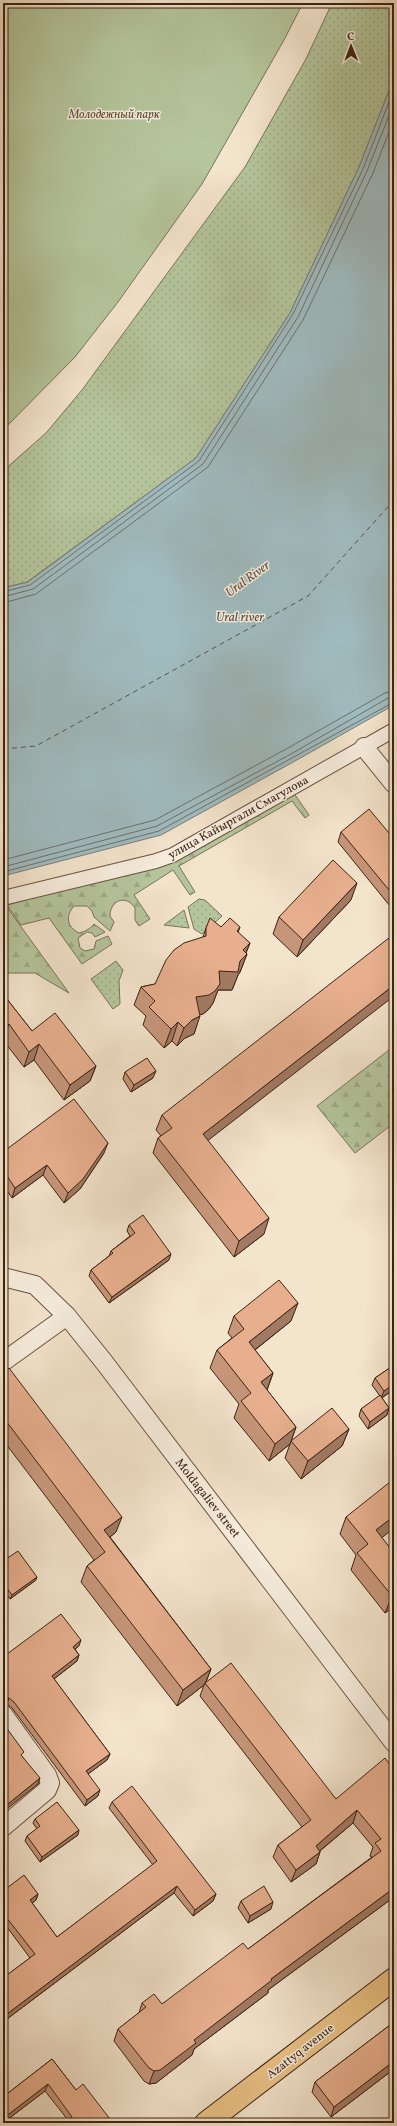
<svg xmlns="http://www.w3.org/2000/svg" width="397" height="2126" font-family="Vollkorn,serif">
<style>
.grass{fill:url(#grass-dots);stroke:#787458}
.forest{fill:url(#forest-firs);stroke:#787458}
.park{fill:#b5c59c;stroke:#787458}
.water{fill:#a0bcc1;stroke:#787f7b}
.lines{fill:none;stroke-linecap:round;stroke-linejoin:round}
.shore{stroke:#6e706a;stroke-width:1}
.ferry{stroke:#5a5147;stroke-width:1;stroke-dasharray:5 4;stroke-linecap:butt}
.pedestrian-casing{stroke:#6a5341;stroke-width:16}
.minor-casing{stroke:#6a5341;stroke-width:20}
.primary-casing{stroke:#3c2313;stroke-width:24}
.pedestrian{stroke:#f7edde;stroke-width:14}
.minor{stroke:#f7edde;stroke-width:18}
.primary{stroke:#eac286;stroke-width:22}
.wall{fill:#c7967a;stroke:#3c2313}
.shaded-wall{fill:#a27a63;stroke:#3c2313}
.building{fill:#e7af8e;stroke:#3c2313}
.labels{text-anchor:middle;stroke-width:3;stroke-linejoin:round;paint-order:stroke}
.park-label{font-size:12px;font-style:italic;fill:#5a4c35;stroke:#f7edde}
.street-label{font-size:12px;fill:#3c2313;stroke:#f7edde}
.water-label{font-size:13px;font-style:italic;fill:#5a5147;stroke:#f7edde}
</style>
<defs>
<pattern id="grass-dots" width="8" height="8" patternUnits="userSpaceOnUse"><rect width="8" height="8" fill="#b5c59c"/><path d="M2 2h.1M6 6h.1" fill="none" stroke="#9da986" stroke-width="1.8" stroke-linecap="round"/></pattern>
<pattern id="forest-firs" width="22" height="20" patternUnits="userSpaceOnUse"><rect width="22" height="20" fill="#b5c59c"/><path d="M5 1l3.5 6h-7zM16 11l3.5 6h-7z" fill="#9da986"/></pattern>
</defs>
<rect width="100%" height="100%" fill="#f3e4cc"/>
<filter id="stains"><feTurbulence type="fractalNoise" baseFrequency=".005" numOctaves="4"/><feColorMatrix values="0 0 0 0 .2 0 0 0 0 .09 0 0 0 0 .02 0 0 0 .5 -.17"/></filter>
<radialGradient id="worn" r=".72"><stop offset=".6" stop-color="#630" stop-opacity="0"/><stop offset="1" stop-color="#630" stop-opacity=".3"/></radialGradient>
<g class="grass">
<polygon points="332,3 394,3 394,78 359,167 290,313 196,458 27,582 3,588 3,471 46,433 82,390 245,167 306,59"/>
<polygon points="199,899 205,900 222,916 202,934 194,929 188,907"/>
<polygon points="184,910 189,928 164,925"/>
<polygon points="116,961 123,970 119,981 120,1004 113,1009 91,979"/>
</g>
<g class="forest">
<path d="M293,792L309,815L305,818L292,801L179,866L195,892L190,895L173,870L134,895L150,919L139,926L135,920V908C126,894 110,900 110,916L114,922L110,931L94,917L92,911L87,906H74C65,916 67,927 79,933C86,931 90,929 94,924L105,932L95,937L92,933L87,932L78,938L80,948L85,951L94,949L96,941L108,936L112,944L82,964L49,918L21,925L7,905L181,857Z"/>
<polygon points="3,906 6,906 69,993 35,973 3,973"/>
<polygon points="394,1046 394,1123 355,1153 317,1106"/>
</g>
<polygon class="park" points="3,3 303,3 284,40 202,184 118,302 75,357 3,430"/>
<polygon class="water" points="394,78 394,705 295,761 161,835 3,876 3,588 28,582 196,458 290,313 359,167"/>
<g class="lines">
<g class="shore">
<polyline points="3,592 30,585 199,461 293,314 363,169 394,89"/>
<polyline points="3,597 33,589 203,464 298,317 367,171 394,103"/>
<polyline points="3,603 36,594 208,467 303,320 373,173 394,119"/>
<polyline points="3,860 155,820 288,748 385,693 394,691"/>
<polyline points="3,867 157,826 291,754 388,698 394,697"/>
<polyline points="3,872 159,831 394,702"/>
</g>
<polyline class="ferry" points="3,749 36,746 308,596 394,500"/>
<defs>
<polyline id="pedestrian" points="3,898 156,861 173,855 394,730"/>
<g id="minor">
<polyline points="364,747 394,784"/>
<polyline points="3,1277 35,1285 67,1316 104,1362 394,1743"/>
<polyline points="3,1362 67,1316"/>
<polyline points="3,1714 47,1775 50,1783 47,1790 3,1827"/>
</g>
<polyline id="primary" points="206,2123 394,1979"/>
</defs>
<use href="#pedestrian" class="pedestrian-casing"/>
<use href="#minor" class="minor-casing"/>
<use href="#primary" class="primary-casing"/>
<use href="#pedestrian" class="pedestrian"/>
<use href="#minor" class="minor"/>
<use href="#primary" class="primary"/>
</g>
<g class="wall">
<polygon points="341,832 394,839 394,911 338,842"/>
<polygon points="351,900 297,957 273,934 279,917"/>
<polygon points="240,927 238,933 250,943 246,953 247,954 240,972 238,975 232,990 218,990 213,1003 209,1009 203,1014 200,1014 194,1034 185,1038 177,1046 172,1041 164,1048 143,1025 146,1016 134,1005 141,987 155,984 203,937 206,928"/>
<polygon points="3,994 32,1031 96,1066 90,1081 64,1100 34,1060 24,1067 3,1040"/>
<polygon points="125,1072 153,1078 131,1092 123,1079"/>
<polygon points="162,1115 208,1141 264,1234 234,1257 153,1153 158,1138 161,1136 156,1130"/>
<polygon points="3,1152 104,1153 80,1189 64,1203 43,1175 12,1198 3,1185"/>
<polygon points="129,1225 169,1260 109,1303 89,1276 91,1270 109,1256 111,1251 130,1236 127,1231"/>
<polygon points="234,1316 291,1321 255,1350 273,1373 267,1390 296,1427 290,1444 269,1461 234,1418 239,1404 210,1368 217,1350 232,1338 228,1333"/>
<polygon points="394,1365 394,1389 382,1398 389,1408 387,1415 368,1429 359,1416 361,1409 380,1396 372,1385 375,1378"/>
<polygon points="3,1373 116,1532 110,1537 211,1669 206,1682 336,1799 394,1770 394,1897 268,1990 268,1993 194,2049 192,2055 156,2083 149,2084 144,2081 114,2041 118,2029 139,2013 142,2003 162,2004 248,1949 372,1857 370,1856 373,1847 353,1823 320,1851 320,1852 316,1864 291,1882 273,1857 278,1845 302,1827 200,1696 204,1685 177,1706 81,1582 87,1566 94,1560 3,1440"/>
<polygon points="349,1429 342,1446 301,1479 285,1458 291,1441"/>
<polygon points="346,1517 382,1538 394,1553 394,1606 385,1613 351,1570 356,1555 340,1534"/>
<polygon points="3,1561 36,1580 10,1599 3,1589"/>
<polygon points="79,1646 75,1649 79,1655 77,1661 54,1679 110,1754 107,1760 88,1774 98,1796 85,1806 12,1708 7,1704 3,1705 3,1657"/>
<polygon points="112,1802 216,1894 213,1901 193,1916 174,1893 3,2022 3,1978 30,1958 4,1923 3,1924 3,1891 38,1894 36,1900 32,1903 57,1937 153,1865 109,1808"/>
<polygon points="35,1819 78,1835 40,1862 25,1841 27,1836 37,1829 33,1823"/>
<polygon points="241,1901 271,1909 248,1923 238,1908"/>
<polygon points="394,2022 394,2069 331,2117 312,2092 315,2082"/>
<polygon points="52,2059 76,2090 110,2119 109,2123 64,2123 68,2120 45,2091 3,2123 3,2097"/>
</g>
<g class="shaded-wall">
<polygon points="357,883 351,900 297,957 303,940"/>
<polygon points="250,943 245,955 247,954 240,972 238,975 232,990 218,990 213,1003 209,1009 203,1014 189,1016 196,997 219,971 243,950"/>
<polygon points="394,985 394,996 197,1149 203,1134"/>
<polygon points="200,1016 194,1034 185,1038 177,1046 184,1028 192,1020"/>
<polygon points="178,1022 172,1041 164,1048 171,1029"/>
<polygon points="9,1024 3,1039 3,1028"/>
<polygon points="39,1044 34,1060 24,1067 29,1052"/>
<polygon points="96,1066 90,1081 64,1100 70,1085"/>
<polygon points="156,1071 153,1078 131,1092 134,1085"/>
<polygon points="108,1143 104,1153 80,1189 64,1203 68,1193"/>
<polygon points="47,1165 43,1175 12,1198 15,1188"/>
<polygon points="269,1218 264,1234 234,1257 239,1241"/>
<polygon points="171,1254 169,1260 109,1303 112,1297"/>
<polygon points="298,1303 291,1321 242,1360 249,1342"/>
<polygon points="273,1373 267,1390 261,1382"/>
<polygon points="394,1384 394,1389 381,1398 384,1391"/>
<polygon points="389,1408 387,1415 368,1429 370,1422"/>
<polygon points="296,1427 290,1444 269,1461 275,1444"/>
<polygon points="349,1429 342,1446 301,1479 308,1461"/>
<polygon points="394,1516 394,1528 369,1548 376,1530"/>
<polygon points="122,1517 116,1532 100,1545 104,1530"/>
<polygon points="37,1577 36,1580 10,1599 12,1595"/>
<polygon points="394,1594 394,1606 385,1613 392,1596"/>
<polygon points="81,1640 79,1646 71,1652 73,1647"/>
<polygon points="79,1655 77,1661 50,1682 52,1676"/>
<polygon points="211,1669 205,1684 205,1683 204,1685 177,1706 183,1690"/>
<polygon points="9,1698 7,1704 3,1705 3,1699"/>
<polygon points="110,1754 107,1760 84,1777 86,1771"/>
<polygon points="40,1778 38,1784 3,1812 3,1808"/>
<polygon points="100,1790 98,1796 85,1806 87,1800"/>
<polygon points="357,1810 353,1823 311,1858 316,1846"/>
<polygon points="79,1830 78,1835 40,1862 42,1857"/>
<polygon points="320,1852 316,1864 291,1882 296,1870"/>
<polygon points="177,1886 174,1893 3,2022 3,2017"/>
<polygon points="394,1888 394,1897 268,1990 268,1993 194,2049 192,2055 156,2083 149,2084 154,2071 271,1979"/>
<polygon points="38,1894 36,1900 27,1907 30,1900"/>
<polygon points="216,1894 213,1901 193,1916 195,1910"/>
<polygon points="273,1902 271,1909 248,1923 250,1916"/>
<polygon points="6,1917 4,1923 3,1924 3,1920"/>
<polygon points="394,2061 394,2069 331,2117 334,2107"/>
<polygon points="48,2084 45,2091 3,2123 5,2117"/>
</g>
<g class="building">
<polygon points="369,809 394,839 394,896 341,832"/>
<polygon points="333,860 357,883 303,940 279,917"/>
<polygon points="210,918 221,927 230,918 240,927 237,931 250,943 243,950 247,954 240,961 238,972 219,971 220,984 215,991 209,995 196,997 200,1016 192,1020 184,1028 178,1022 171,1029 149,1007 155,1001 141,987 155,984 166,960 174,950 184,943 206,936 206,928"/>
<polygon points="394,934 394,985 203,1134 269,1218 239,1241 158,1138 172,1128 162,1115"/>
<polygon points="3,994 32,1031 55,1013 96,1066 70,1085 39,1044 29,1052 9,1024 3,1028"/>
<polygon points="147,1058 156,1071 134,1085 125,1072"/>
<polygon points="74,1099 108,1143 83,1179 68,1193 47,1165 15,1188 3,1170 3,1152"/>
<polygon points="143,1215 171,1254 112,1297 91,1270 113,1253 111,1251 135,1233 129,1225"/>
<polygon points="279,1280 298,1303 249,1342 273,1373 261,1382 296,1427 275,1444 241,1401 251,1393 217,1350 244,1329 234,1316"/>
<polygon points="394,1365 394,1384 384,1391 375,1378"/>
<polygon points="9,1368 122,1517 104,1530 211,1669 183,1690 87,1566 105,1552 3,1417 3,1373"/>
<polygon points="380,1395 389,1408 370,1422 361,1409"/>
<polygon points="332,1408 349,1429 308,1461 291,1441"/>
<polygon points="390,1482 394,1487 394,1516 376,1530 394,1553 394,1594 392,1596 357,1553 368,1544 346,1517"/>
<polygon points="18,1551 37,1577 12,1595 3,1583 3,1561"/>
<polygon points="61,1614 81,1640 73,1647 79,1655 52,1676 110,1754 86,1771 100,1790 87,1800 14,1702 9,1698 3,1699 3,1657"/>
<polygon points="231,1663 336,1799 385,1758 394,1770 394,1888 271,1979 272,1980 194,2040 196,2043 160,2070 154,2071 149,2068 118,2029 146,2007 142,2003 154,1994 162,2004 243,1943 248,1949 381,1851 375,1843 381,1839 357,1810 316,1846 320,1852 296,1870 278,1845 311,1820 205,1683"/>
<polygon points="3,1723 24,1752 21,1755 40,1778 3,1808"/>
<polygon points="132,1786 216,1894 195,1910 177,1886 3,2017 3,1978 35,1954 6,1917 3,1920 3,1891 24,1875 38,1894 30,1900 57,1937 157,1861 112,1802"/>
<polygon points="57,1802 79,1830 42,1857 27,1836 40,1826 35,1819"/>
<polygon points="264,1886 273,1902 250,1916 241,1901"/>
<polygon points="394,2022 394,2061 334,2107 315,2082"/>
<polygon points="52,2059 76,2090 83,2084 110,2119 105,2123 64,2123 72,2117 48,2084 5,2117 3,2115 3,2097"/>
<polygon points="379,2118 383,2123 372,2123"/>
</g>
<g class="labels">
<g class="park-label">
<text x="114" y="118">Молодежный парк</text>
</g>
<g class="street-label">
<text transform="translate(238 817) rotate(-29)" y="4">улица Кайыргали Смагулова</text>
<text transform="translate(208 1498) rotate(52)" y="4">Moldagaliev street</text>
<text transform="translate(300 2051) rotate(-38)" y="4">Azattyq avenue</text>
</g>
<g class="water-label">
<text transform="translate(247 578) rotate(-36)" y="5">Ural River</text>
<text x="240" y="621">Ural river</text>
</g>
</g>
<rect width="397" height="2126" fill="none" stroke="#f3e4cc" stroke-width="16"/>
<rect x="4" y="4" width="389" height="2118" fill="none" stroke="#3c2313" stroke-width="2"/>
<rect x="8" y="8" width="381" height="2110" fill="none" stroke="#3c2313"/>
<g transform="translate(351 46) rotate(359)" stroke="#f7edde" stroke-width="3" paint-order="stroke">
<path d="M0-3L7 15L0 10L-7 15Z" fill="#3c2313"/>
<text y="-6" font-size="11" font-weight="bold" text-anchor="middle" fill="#3c2313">С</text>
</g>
<rect width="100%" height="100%" filter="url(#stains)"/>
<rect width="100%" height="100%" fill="url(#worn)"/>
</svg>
